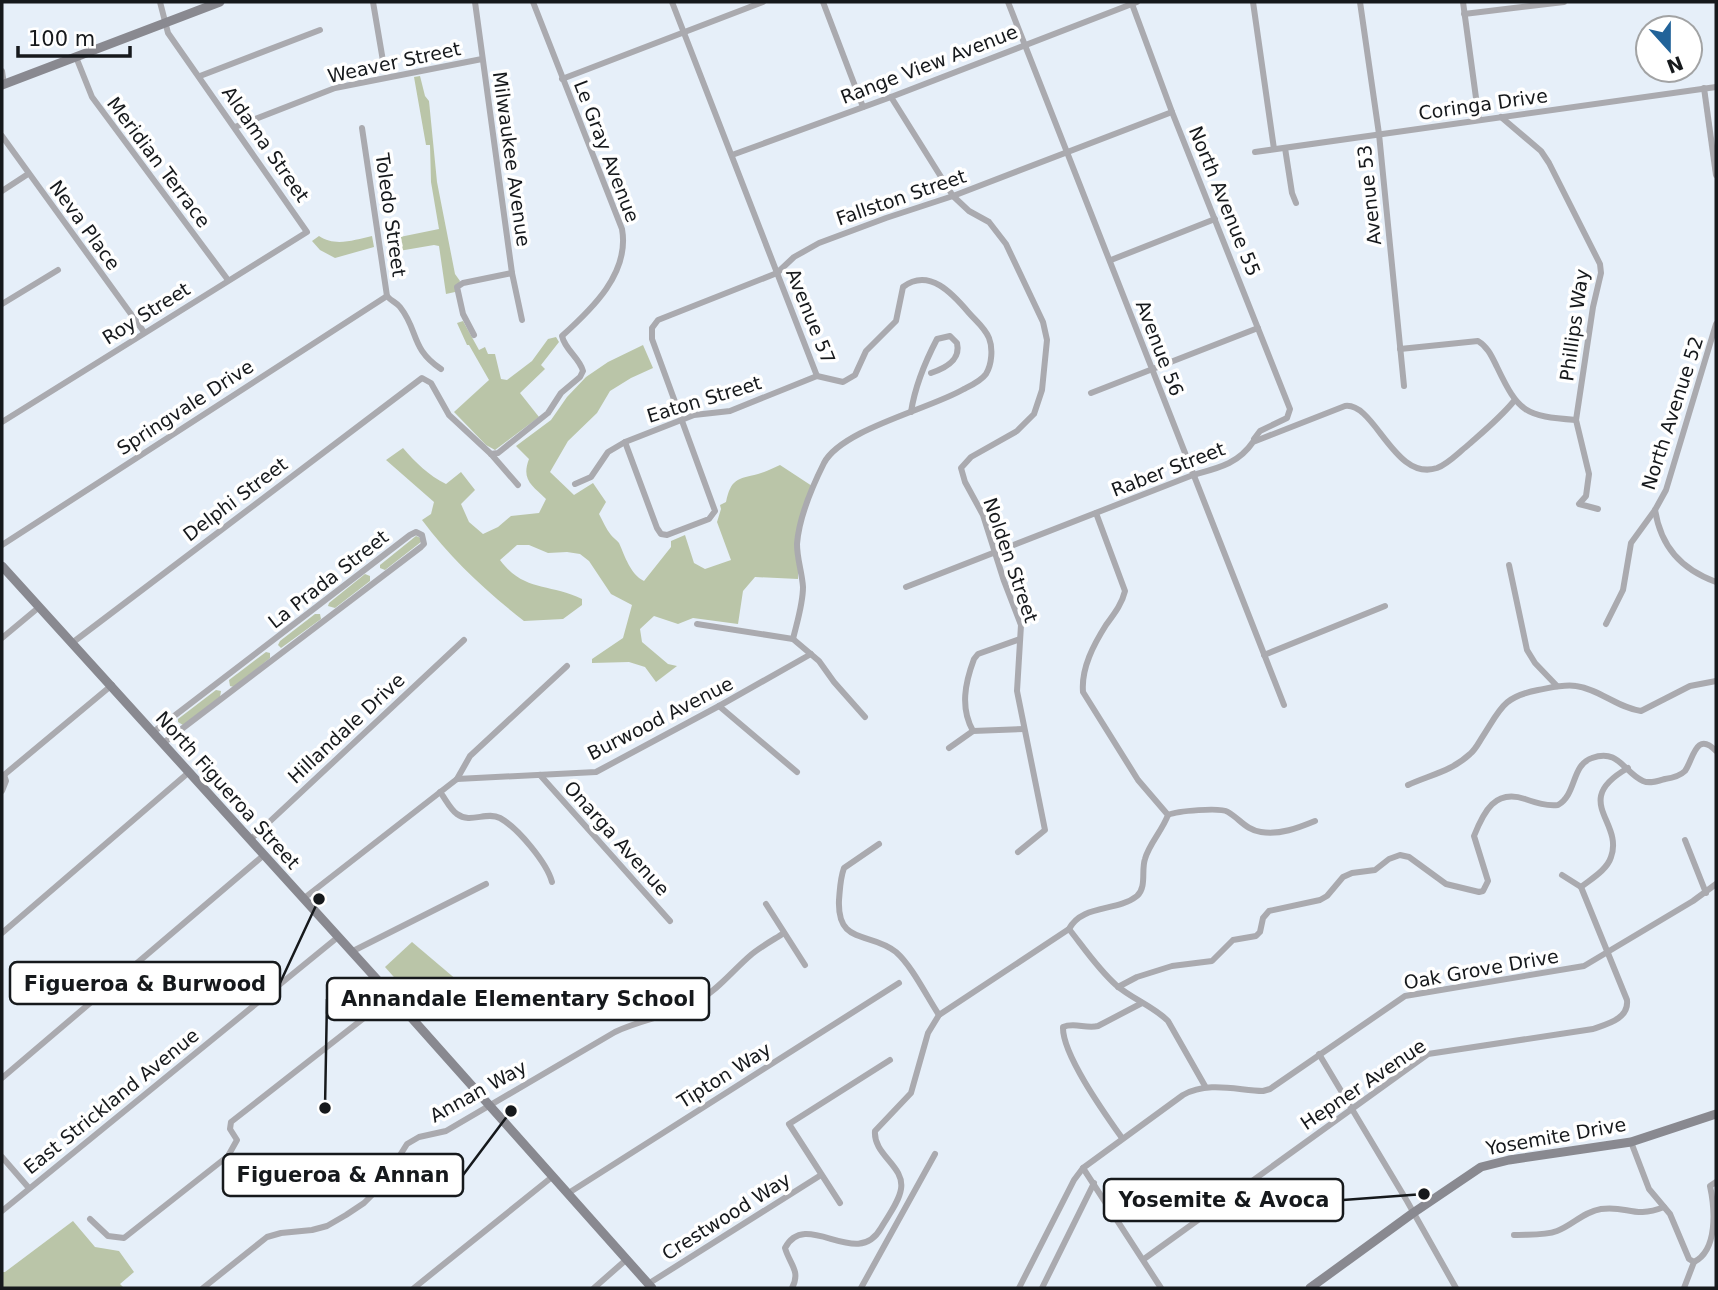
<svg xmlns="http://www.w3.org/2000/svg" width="1718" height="1290" font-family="'DejaVu Sans',sans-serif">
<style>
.green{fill:#bac5a8}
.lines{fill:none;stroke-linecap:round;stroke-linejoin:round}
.street{stroke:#aaaaaf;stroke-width:6}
.secondary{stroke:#898990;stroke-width:9}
.labels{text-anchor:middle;stroke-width:7;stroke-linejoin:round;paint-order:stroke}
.street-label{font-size:19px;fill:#16191c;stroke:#fff}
.leader{fill:none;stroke:#16191c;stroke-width:2.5}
.callout-dot{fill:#16191c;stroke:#fff;stroke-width:2.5}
.callout{fill:#fff;stroke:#16191c;stroke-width:2.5}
.callout-label{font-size:21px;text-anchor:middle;font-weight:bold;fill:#16191c}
</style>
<rect width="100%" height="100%" fill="#e6eff9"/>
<g class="green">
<polygon points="420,76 425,96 429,101 437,182 455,274 460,281 455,292 446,294 439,246 434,245 393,252 390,239 439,229 431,182 430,145 426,145 414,77"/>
<path d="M319,236C335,247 354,240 372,236L374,247L335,258L320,250L312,241Z"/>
<polygon points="463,321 479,350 485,347 488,354 495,354 501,379 507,380 532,361 548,339 556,337 559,342 541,365 545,369 520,393 539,417 495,450 486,445 454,412 489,380 469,345 467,345 457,323"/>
<path d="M643,345L653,368L631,378L610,391L597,413L568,441L550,472L574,495L593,483L606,502L599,514C603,521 606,529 611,535C613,538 617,540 619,543C625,556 630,574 644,581L671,547V541L685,535L694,563L705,569L731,560L717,522L721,509L720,505L726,502C731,479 737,479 758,474C766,472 773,468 780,465L812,486L798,523V579L755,577L743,591L738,624L693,618L678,624L654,616L640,629L642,642L668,664L677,666L656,682L645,667L629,662L592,663V659L623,638L632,605L611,594L589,561L580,554L567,552L548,553L529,545H517L500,560C524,592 549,583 582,599V605L563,619L524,621C487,592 450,558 422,520L431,514L434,502L386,460L403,448C416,463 428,475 446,484L461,472L475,490L461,504L469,522L483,534L498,527L511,516L539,513L546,499C532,485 521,480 529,459L516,446L551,420L567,397L586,377L608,362Z"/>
<polygon points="416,536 421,538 421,542 385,570 380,568 380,565"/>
<polygon points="365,574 370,576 370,581 335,608 328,606 329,603"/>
<polygon points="315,614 320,614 321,619 281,648 278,645 280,641"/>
<polygon points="266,652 270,653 270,658 234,687 230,686 229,680"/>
<polygon points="216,690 221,691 220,697 183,725 178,722 178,719"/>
<polygon points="412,942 471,992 431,1019 385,967"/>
<polygon points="73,1221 95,1247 119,1251 134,1272 120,1284 124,1288 2,1288 2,1272 5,1272"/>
</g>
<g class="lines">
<g class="street">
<polyline points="373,2 383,61"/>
<polyline points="475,2 512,273 522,320"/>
<polyline points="672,2 817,376"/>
<polyline points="823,2 863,107"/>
<polyline points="1008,2 1284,705"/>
<polyline points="1253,2 1274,149"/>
<polyline points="1360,2 1379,134 1404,386"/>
<polyline points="1463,2 1479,120"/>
<polyline points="1132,4 1172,112 1290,409 1287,418 1260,431 1254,439"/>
<polyline points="1464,14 1564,2"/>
<polyline points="76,57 92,97 228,280"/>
<polyline points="2,71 4,85"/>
<polyline points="200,76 320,30"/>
<polyline points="562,79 763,2"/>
<polyline points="1704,88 1716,175"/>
<polyline points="891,97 953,196 969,211 989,222 1006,244 1043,322 1047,340 1042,390 1034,414 1017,431 971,457 961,468 965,482 983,515 1004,581 1021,625 1017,691 1045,830 1018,852"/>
<polyline points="1501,117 1541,151 1549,163 1600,264 1601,273 1593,307 1576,420 1589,474 1586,496 1579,504 1598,509"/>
<polyline points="235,127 335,88 482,59"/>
<path d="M362,128L387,296C391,301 396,302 400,307C419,331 410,348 441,369"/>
<polyline points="2,136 144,332"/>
<polyline points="1285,148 1292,193 1296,203"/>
<polyline points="1255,152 1716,87"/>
<polyline points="732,155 891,97 1137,2"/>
<polyline points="2,191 28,174"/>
<polyline points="1111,260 1215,219"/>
<polyline points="2,304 58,270"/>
<polyline points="474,335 463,314 457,287 463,283 512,273"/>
<path d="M1400,349L1478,341C1488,347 1492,357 1497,367C1519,413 1525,416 1576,420"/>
<polyline points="1091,393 1258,328"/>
<path d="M911,412C915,386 925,362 937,339L950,336L957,343C961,360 946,368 931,373"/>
<polyline points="2,422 307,232 168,33 160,2"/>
<polyline points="625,442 657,528 661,534 667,535 709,519 715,511 652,339 652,328 658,320 777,273 794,257 819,243 886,218 953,196 1172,112"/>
<path d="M491,454L498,453L548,413L561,393L580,377L583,371C579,357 565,350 562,336C592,309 630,273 622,229L533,2"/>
<polyline points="575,484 591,477 608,452 625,442 694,415 730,411 817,376"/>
<path d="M1655,510C1661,547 1681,569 1716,582"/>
<polyline points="2,545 387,296"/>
<polyline points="1509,565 1527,650 1535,663 1557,686"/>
<path d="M906,587L1193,475C1218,468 1238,464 1253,442L1345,406C1375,402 1394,482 1437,468C1448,464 1458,453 1467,446C1484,431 1500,418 1514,401"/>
<polyline points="697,624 793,639 819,661 834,682 865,717"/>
<polyline points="1606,624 1623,590 1631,543 1655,510 1666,490 1716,324"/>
<polyline points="2,638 38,608"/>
<path d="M793,639C797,622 803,604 803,587C802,572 797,559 797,544C799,517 812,487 824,463C842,429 930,409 964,389C972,385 981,381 986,374C992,364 993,348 989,338C985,328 976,321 969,313C953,294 929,267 903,287L896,321L866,351L855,375L843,382L817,376"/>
<polyline points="72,643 422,378 431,383 449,415 491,454 518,485"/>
<polyline points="1264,655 1385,606"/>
<polyline points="719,706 797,772"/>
<path d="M973,731C960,708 965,683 974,659L978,654L1020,639"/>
<polyline points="152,733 410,535 416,532 422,535 424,544 421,547 162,744"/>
<polyline points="949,748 973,731 1024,729"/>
<polyline points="4,775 112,685"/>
<polyline points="540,775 670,921"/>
<polyline points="457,779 470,756 567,666"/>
<path d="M1408,785C1430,775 1452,771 1470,754C1476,749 1479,742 1483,736C1501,708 1503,697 1538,690C1550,688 1563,684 1576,686C1599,689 1618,708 1641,711L1690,686L1716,681"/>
<polyline points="2,791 6,781 4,775"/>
<path d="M440,792C445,798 450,809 457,814C470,824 487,811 500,818C518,828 547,863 552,882"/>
<path d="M1168,815C1177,811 1220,807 1228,812C1240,819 1246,830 1261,832C1280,835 1298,828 1315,821"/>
<polyline points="250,840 464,640"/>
<polyline points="1685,840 1706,893"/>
<path d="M879,844L844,868C840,879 840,889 839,900C837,946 870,931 896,952C912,966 927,997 939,1015"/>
<polyline points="1562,875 1581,887"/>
<polyline points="303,899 457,779 596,772 719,706 811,654"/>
<polyline points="766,904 805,965"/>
<path d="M1069,929C1084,948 1098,969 1116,985C1132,999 1153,1006 1168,1021L1205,1086"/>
<polyline points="2,933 188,773"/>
<polyline points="351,952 486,884"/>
<path d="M1118,987L1137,977L1172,966L1212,961L1233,940L1256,936L1260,932L1263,918L1269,911L1320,900L1327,896L1343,877L1352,873L1375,870L1389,859L1400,855L1409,857L1446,884L1479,892L1483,891L1488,881L1474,836C1484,811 1495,789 1525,799C1537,803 1546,806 1558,805C1577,794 1571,765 1592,758C1619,748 1624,773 1643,781C1650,784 1658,781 1665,779C1672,778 1680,776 1685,771C1693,760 1696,730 1716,751"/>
<polyline points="1319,1054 1407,1201 1456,1288"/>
<polyline points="2,1078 264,855"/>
<path d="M1122,1138C1105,1114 1062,1054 1063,1027C1074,1022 1086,1029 1098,1026L1142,1003"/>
<polyline points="1631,1142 1649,1189 1670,1214 1689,1259 1694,1262"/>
<polyline points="2,1157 28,1187"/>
<polyline points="1083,1168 1161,1288"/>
<polyline points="567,1194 899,983"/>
<polyline points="840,1203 789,1124 890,1060"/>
<polyline points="2,1211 338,937"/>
<polyline points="90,1219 108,1236 124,1238 228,1156 237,1140 230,1129 231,1122 392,996"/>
<path d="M1514,1235C1528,1234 1544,1236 1557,1231C1573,1225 1583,1212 1601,1209C1627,1205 1634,1219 1664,1207"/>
<path d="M1144,1259L1428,1054L1593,1029C1607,1024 1629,1019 1627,1000L1581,887C1591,879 1607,870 1611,857C1624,821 1570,801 1628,768"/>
<path d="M1694,1262C1718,1250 1715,1209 1710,1186L1716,1182"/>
<polyline points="648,1284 821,1175"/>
<path d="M203,1288L267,1237L281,1233L312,1230L327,1226L346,1215L364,1203L380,1187L407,1144L419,1137L446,1131L615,1032C642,1019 672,1016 698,1001C719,989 733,970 752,954C762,946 773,940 784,933"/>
<polyline points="414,1288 552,1177"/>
<polyline points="594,1288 627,1259"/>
<path d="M792,1288C801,1271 790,1265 785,1248C806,1208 857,1271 881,1228C888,1216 899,1202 901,1189C905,1166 873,1155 875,1131L911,1093L928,1033L939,1015L1069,929C1082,904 1117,912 1137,896C1147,887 1141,870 1145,859C1149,844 1162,831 1168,815L1138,780L1083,692C1081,668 1094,644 1106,625C1114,614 1122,604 1125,591L1096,513"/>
<polyline points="861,1288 935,1154"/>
<path d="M1019,1288L1074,1180L1083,1168L1183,1095C1208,1081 1236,1090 1263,1091L1270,1089L1405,996L1584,966L1693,901L1716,884"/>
<polyline points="1042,1288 1094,1183"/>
<polyline points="1684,1288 1694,1262"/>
</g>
<g class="secondary">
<polyline points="2,85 220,2"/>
<polyline points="2,566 392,996 652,1288"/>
<polyline points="1310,1288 1413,1213 1481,1167 1509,1160 1631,1142 1716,1114"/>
</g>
</g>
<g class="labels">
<g class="street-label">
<text transform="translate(394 62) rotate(-12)" y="7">Weaver Street</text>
<text transform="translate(929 64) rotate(-21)" y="7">Range View Avenue</text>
<text transform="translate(1483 104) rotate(-8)" y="7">Coringa Drive</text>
<text transform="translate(266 144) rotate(55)" y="7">Aldama Street</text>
<text transform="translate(607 151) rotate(69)" y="7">Le Gray Avenue</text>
<text transform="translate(512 159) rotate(82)" y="7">Milwaukee Avenue</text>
<text transform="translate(159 162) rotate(53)" y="7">Meridian Terrace</text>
<text transform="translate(1369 195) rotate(-96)" y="7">Avenue 53</text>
<text transform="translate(901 197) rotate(-19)" y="7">Fallston Street</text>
<text transform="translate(1225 201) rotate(68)" y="7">North Avenue 55</text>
<text transform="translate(391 215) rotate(82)" y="7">Toledo Street</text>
<text transform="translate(85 225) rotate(54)" y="7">Neva Place</text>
<text transform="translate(146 313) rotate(-32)" y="7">Roy Street</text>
<text transform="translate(811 316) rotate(68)" y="7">Avenue 57</text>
<text transform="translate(1574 325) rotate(-82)" y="7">Phillips Way</text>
<text transform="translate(1160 348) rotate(69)" y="7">Avenue 56</text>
<text transform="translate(704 399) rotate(-17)" y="7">Eaton Street</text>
<text transform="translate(185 407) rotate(-33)" y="7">Springvale Drive</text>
<text transform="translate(1672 413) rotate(-72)" y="7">North Avenue 52</text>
<text transform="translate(1168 469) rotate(-21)" y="7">Raber Street</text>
<text transform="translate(235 499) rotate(-37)" y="7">Delphi Street</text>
<text transform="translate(1011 560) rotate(71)" y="7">Nolden Street</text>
<text transform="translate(328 579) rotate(-38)" y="7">La Prada Street</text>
<text transform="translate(660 718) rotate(-27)" y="7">Burwood Avenue</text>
<text transform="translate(346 728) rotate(-43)" y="7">Hillandale Drive</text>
<text transform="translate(228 790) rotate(48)" y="7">North Figueroa Street</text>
<text transform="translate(617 838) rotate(48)" y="7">Onarga Avenue</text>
<text transform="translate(1481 969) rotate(-10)" y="7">Oak Grove Drive</text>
<text transform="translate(724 1075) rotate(-32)" y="7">Tipton Way</text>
<text transform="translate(1363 1084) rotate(-34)" y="7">Hepner Avenue</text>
<text transform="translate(478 1091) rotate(-29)" y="7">Annan Way</text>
<text transform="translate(111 1101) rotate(-39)" y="7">East Strickland Avenue</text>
<text transform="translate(1556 1136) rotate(-10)" y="7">Yosemite Drive</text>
<text transform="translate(726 1216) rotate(-32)" y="7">Crestwood Way</text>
</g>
</g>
<path class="leader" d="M319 899L280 983M325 1108L327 999M511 1111L463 1175M1424 1194L1343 1200"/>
<g class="callout-dot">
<circle cx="319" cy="899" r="7"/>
<circle cx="325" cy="1108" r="7"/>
<circle cx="511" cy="1111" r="7"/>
<circle cx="1424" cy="1194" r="7"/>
</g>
<g class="callout">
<rect x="10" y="962" width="270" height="42" rx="7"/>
<rect x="327" y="978" width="382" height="42" rx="7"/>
<rect x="223" y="1154" width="240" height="42" rx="7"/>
<rect x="1104" y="1179" width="239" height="42" rx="7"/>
</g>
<g class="callout-label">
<text x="145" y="991">Figueroa &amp; Burwood</text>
<text x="518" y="1006">Annandale Elementary School</text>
<text x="343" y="1182">Figueroa &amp; Annan</text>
<text x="1224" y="1207">Yosemite &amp; Avoca</text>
</g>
<rect width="1718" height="1290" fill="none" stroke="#16191c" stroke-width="7"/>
<g transform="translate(1669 49) rotate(159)"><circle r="33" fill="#ffffff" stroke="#a2a3a4" stroke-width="2"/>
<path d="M0-5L12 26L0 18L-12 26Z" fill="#226399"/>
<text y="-10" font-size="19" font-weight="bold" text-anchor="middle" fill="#16191c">N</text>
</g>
<path d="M18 46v10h112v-10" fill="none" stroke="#16191c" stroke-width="3.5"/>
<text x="28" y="46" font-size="21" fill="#16191c" stroke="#ffffff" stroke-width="5" paint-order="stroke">100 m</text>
</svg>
